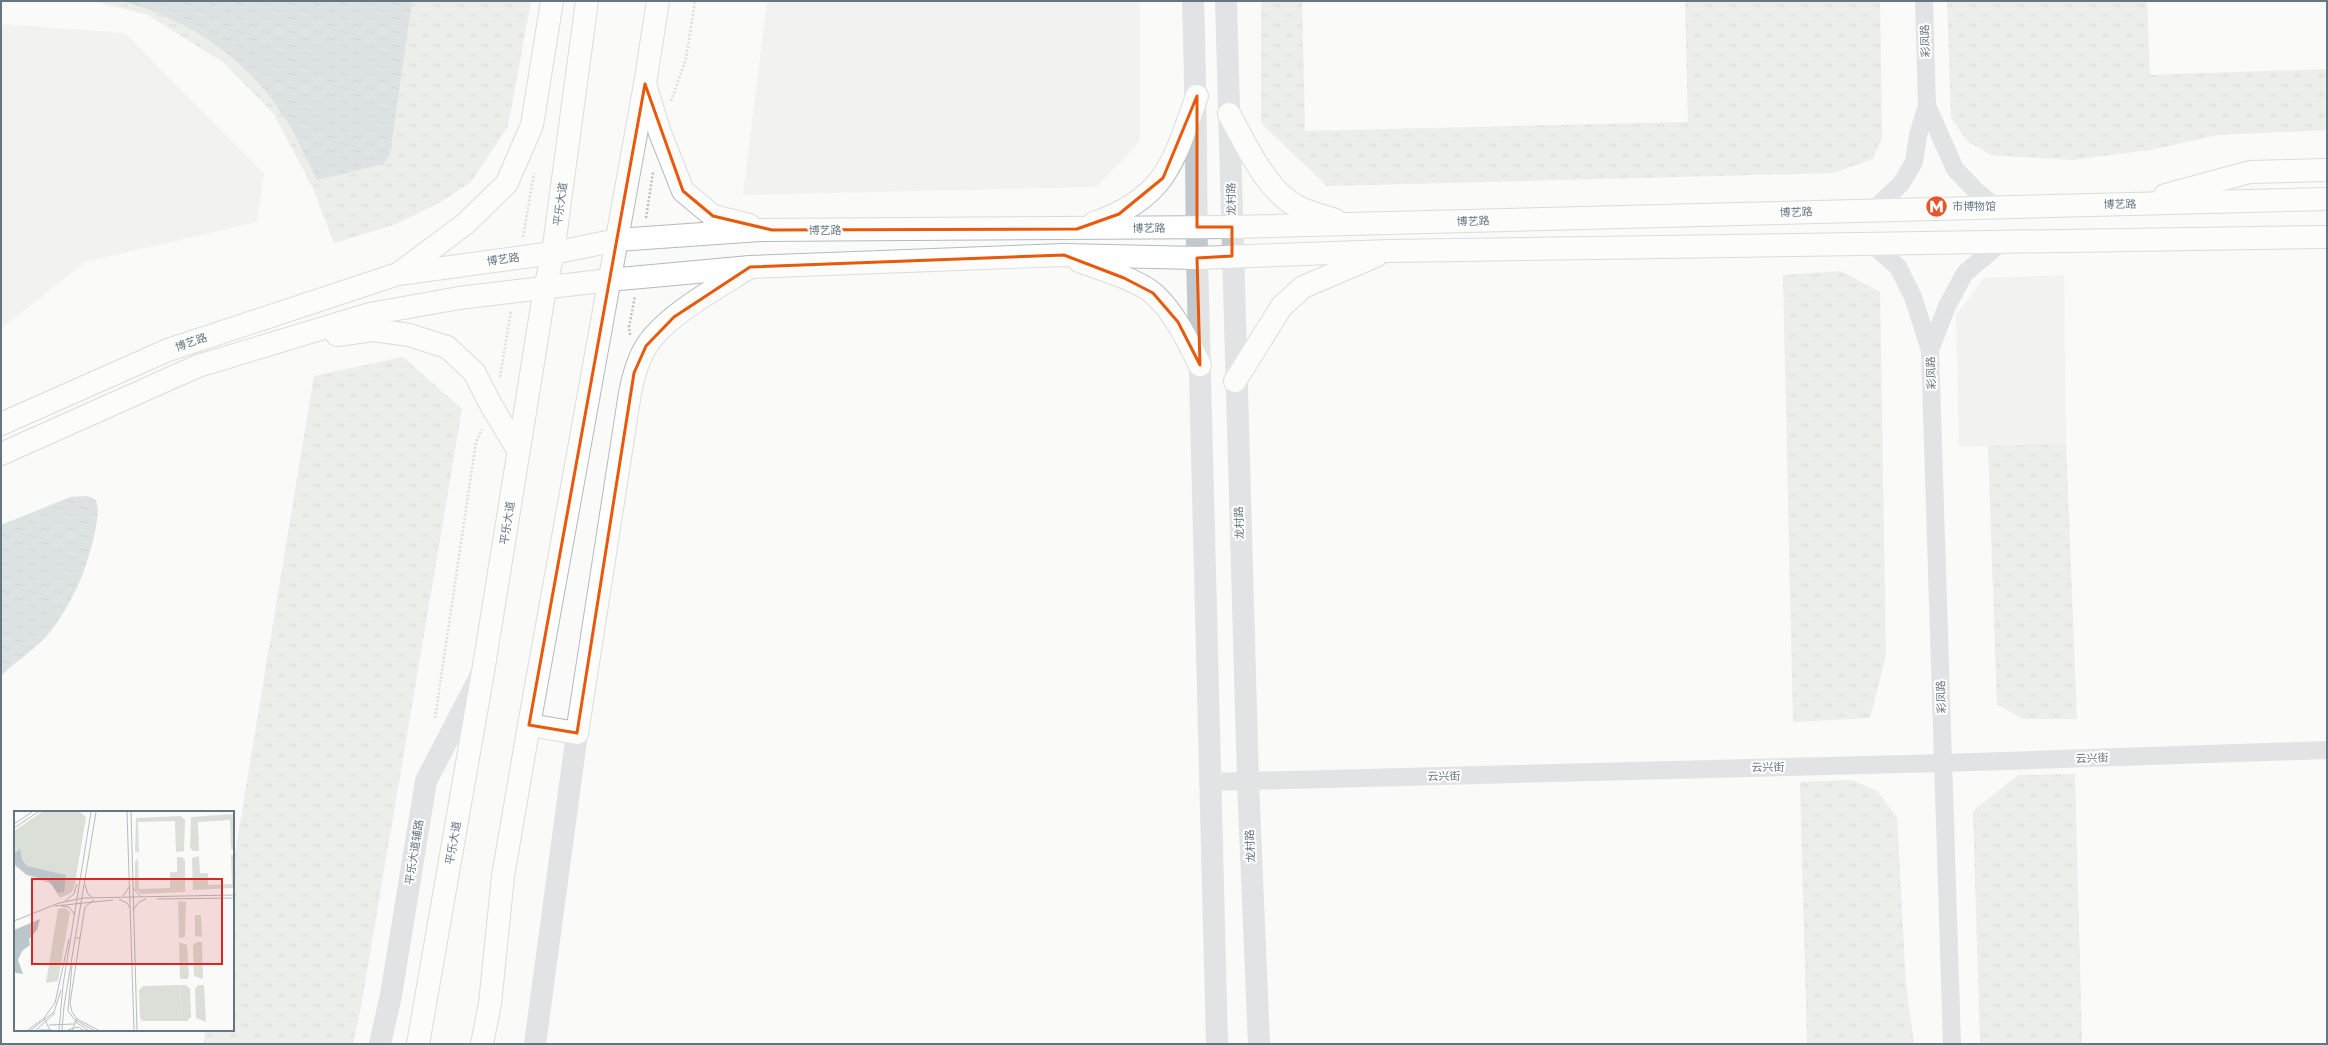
<svg xmlns="http://www.w3.org/2000/svg" width="2328" height="1045" font-family="Montserrat,'Noto Sans SC',sans-serif">
<style>
.built{fill:#e8e9e9}
.park{fill:url(#park-tufts)}
.water{fill:url(#water-ripples)}
.lines{fill:none;stroke-linecap:round;stroke-linejoin:round}
.secondary-casing{stroke:#b3babf;stroke-width:24}
.trunk-casing{stroke:#b4b9bd;stroke-width:24}
.path{stroke:#bbbfc2;stroke-width:2.5;stroke-dasharray:2 2;stroke-linecap:butt}
.minor{stroke:#c3c8cc;stroke-width:18}
.tertiary{stroke:#c3c8cc;stroke-width:22}
.secondary{stroke:#fff;stroke-width:22}
.trunk{stroke:#fff;stroke-width:22}
.marked{fill:none;stroke:#e8590c;stroke-width:3;stroke-linejoin:round}
.labels{text-anchor:middle;stroke-width:4;stroke-linejoin:round;paint-order:stroke}
.street-label{font-size:11px;fill:#657683;stroke:#fff}
.poi-label{font-size:11px;fill:#657683;stroke:#fff;text-anchor:start}
.inset-road{fill:none;stroke:#b5bdc2;stroke-width:1}
.view{fill:#d62828;fill-opacity:0.15;stroke:#d62828;stroke-width:2}
.inset-edge{fill:none;stroke:#657683;stroke-width:2}
</style>
<defs>
<pattern id="park-tufts" width="24" height="20" patternUnits="userSpaceOnUse"><rect width="24" height="20" fill="#dadfd7"/><path d="M3 7l-1-3M5 7V3M7 7l1-3M15 17l-1-3M17 17v-4M19 17l1-3" fill="none" stroke="#b4b9b4"/></pattern>
<pattern id="water-ripples" width="26" height="14" patternUnits="userSpaceOnUse"><rect width="26" height="14" fill="#bbc7cb"/><path d="M2 4q2-2 4 0t4 0M15 11q2-2 4 0t4 0" fill="none" stroke="#9ca6aa"/></pattern>
</defs>
<rect width="100%" height="100%" fill="#fafaf8"/>
<g class="built">
<polygon points="767,1 1140,1 1140,141 1097,187 743,195"/>
<polygon points="1,24 125,33 264,173 257,222 85,262 1,329"/>
<polygon points="2064,275 2066,444 1959,447 1956,315 1984,278"/>
</g>
<g class="park">
<polygon points="93,1 531,1 508,126 471,182 439,203 396,224 334,243 312,186 273,113 224,63 148,15"/>
<polygon points="1261,1 1302,1 1305,131 1688,122 1685,1 1880,1 1882,138 1873,159 1833,173 1327,186 1261,123"/>
<polygon points="1947,1 2147,1 2150,75 2327,69 2327,130 2218,135 2150,150 2071,160 1991,155 1967,141 1951,118"/>
<polygon points="1841,271 1880,292 1886,655 1870,718 1793,722 1783,275"/>
<polygon points="403,357 462,409 361,1007 353,1044 203,1044 206,1030 233,1030 233,866 314,376"/>
<polygon points="2066,444 2077,719 2023,719 1997,704 1988,446"/>
<polygon points="2075,774 2082,1044 1980,1044 1973,811 2018,775"/>
<polygon points="1852,780 1877,791 1897,817 1906,985 1914,1044 1807,1044 1800,782"/>
</g>
<g class="water">
<path d="M122,1H412L390,154L384,164L317,180C307,161 299,141 288,123C250,60 192,21 122,1Z"/>
<path d="M86,496C90,497 93,497 96,501C103,513 87,565 81,578C75,594 61,618 51,631C37,648 17,660 1,676V525L70,497Z"/>
</g>
<g class="lines">
<defs>
<g id="secondary">
<polyline points="645,84 660,133 683,191 713,216 749,225"/>
<path d="M1229,114C1246,144 1267,193 1300,208C1311,213 1323,216 1335,220"/>
<polyline points="2165,195 2250,172 2327,170"/>
<path d="M1094,223C1166,198 1173,163 1197,96"/>
<path d="M1079,261C1100,269 1137,279 1154,294C1175,313 1187,340 1200,365"/>
<polyline points="337,335 373,330 409,335 447,347 474,372 491,405 518,450"/>
<polyline points="1235,381 1282,306 1303,287 1376,256"/>
<polyline points="1,424 168,350 398,274 553,253 617,240 760,230 1232,227 2327,199"/>
<polyline points="1,454 198,366 370,314 459,298 609,280 750,267 1064,255 1197,258 1389,251 2327,237"/>
</g>
<g id="trunk">
<polyline points="398,274 465,224 507,183 532,125 552,1"/>
<path d="M529,725L577,733L630,393C633,378 637,361 646,347C663,317 720,286 750,267"/>
<polyline points="418,1044 483,672 545,288 553,253 587,1"/>
<polyline points="482,1044 490,1004 503,876 529,725 645,84 658,1"/>
</g>
</defs>
<use href="#secondary" class="secondary-casing"/>
<use href="#trunk" class="trunk-casing"/>
<g class="path">
<polyline points="671,101 686,59 695,1"/>
<polyline points="646,218 653,172"/>
<polyline points="523,237 534,173"/>
<polyline points="630,335 629,327 635,296"/>
<polyline points="500,377 511,311"/>
<polyline points="435,718 476,442 482,429"/>
</g>
<g class="minor">
<polyline points="1927,106 1955,169 1976,191 1996,207"/>
<polyline points="1873,210 1901,184 1914,162 1918,135 1927,106 1924,1"/>
<polyline points="1873,245 1898,267 1913,297 1930,350 1952,1044"/>
<polyline points="1930,350 1947,306 1965,273 2002,242"/>
<polyline points="1208,782 1943,763 2327,750"/>
</g>
<g class="tertiary">
<path d="M1193,1C1196,87 1196,172 1197,258C1203,520 1209,782 1217,1044"/>
<polyline points="1226,1 1248,781 1259,1044"/>
<polyline points="380,1044 391,995 426,781 480,677"/>
<polyline points="535,1044 577,733"/>
</g>
<use href="#secondary" class="secondary"/>
<use href="#trunk" class="trunk"/>
</g>
<path d="M0 0H2328V1045H0ZM645,84L683,191L713,216L772,230L1077,229L1119,214L1163,178L1197,96V227H1232V256L1197,258L1200,365L1178,322L1153,293L1124,278L1064,255L750,267L674,317L646,346L634,373L577,733L529,725Z" fill="#fafaf8" fill-opacity=".55" fill-rule="evenodd"/>
<path class="marked" d="M645,84L683,191L713,216L772,230L1077,229L1119,214L1163,178L1197,96V227H1232V256L1197,258L1200,365L1178,322L1153,293L1124,278L1064,255L750,267L674,317L646,346L634,373L577,733L529,725Z"/>
<defs>
<symbol id="metro-disc" viewBox="-11 -11 22 22"><circle r="9.5" fill="#e4572e" stroke="#fff"/><path d="M-5.5 5V-5H-3L0 0L3-5H5.5V5H3V-.5L0 4L-3-.5V5Z" fill="#fff"/></symbol>
</defs>
<g fill-rule="evenodd">
<use href="#metro-disc" x="1924" y="194" width="25" height="25"/>
</g>
<g class="labels">
<g class="street-label">
<text transform="translate(1925 41) rotate(-92)" y="4">彩凤路</text>
<text transform="translate(1231 199) rotate(-91)" y="4">龙村路</text>
<text transform="translate(560 204) rotate(-82)" y="4">平乐大道</text>
<text transform="translate(2120 204) rotate(-1)" y="4">博艺路</text>
<text transform="translate(1796 212) rotate(-2)" y="4">博艺路</text>
<text transform="translate(1473 221) rotate(-2)" y="4">博艺路</text>
<text transform="translate(1149 228) rotate(-1)" y="4">博艺路</text>
<text x="825" y="234">博艺路</text>
<text transform="translate(503 259) rotate(-8)" y="4">博艺路</text>
<text transform="translate(191 342) rotate(-19)" y="4">博艺路</text>
<text transform="translate(1931 373) rotate(-92)" y="4">彩凤路</text>
<text transform="translate(507 523) rotate(-81)" y="4">平乐大道</text>
<text transform="translate(1239 523) rotate(-92)" y="4">龙村路</text>
<text transform="translate(1941 697) rotate(-92)" y="4">彩凤路</text>
<text transform="translate(2092 758) rotate(-2)" y="4">云兴街</text>
<text transform="translate(1768 767) rotate(-1)" y="4">云兴街</text>
<text transform="translate(1444 776) rotate(-1)" y="4">云兴街</text>
<text transform="translate(453 843) rotate(-80)" y="4">平乐大道</text>
<text transform="translate(1250 846) rotate(-93)" y="4">龙村路</text>
<text transform="translate(414 852) rotate(-81)" y="4">平乐大道辅路</text>
</g>
<g class="poi-label">
<text x="1952" y="210">市博物馆</text>
</g>
</g>
<g transform="translate(14 811)">
<rect width="220" height="220" fill="#fafaf8"/>
<path d="M166,174L168,210H128L126,207L125,179L129,175Z" fill="#dadfd7"/>
<path d="M28,1H66L72,6L60,78L57,82L46,87L37,73L12,64L0,54V20ZM219,3L220,38L217,39L216,9L184,11L185,40H179L176,37L177,6ZM167,5L171,9L170,40L162,41L161,10L124,11L125,42L121,40L122,7ZM217,44H220V77L179,79L178,47L185,45L186,62H194V74L218,73ZM163,46H168L171,49V81L127,83L121,78V51L124,47L125,78L156,77V61H163ZM164,90L172,91L171,126L165,127ZM51,97L56,101L44,170L32,172L44,98ZM181,104H187L188,126L181,125ZM165,131L173,134L175,165L173,168H166ZM183,131H188L189,168L180,165L179,134ZM166,174H172L176,178L177,206L173,210H168ZM184,174H190L192,211L182,207L181,178Z" fill="#dadfd7"/>
<path d="M6,38L8,49L13,55L52,64L50,81L44,82L35,70L12,63L0,52V43ZM26,108L23,119L15,128L16,134L8,140L4,149L9,163L2,162L0,160V119Z" fill="#bbc7cb"/>
<path class="inset-road" d="M113,1L120,219M117,1L123,219M0,13L18,1M0,17L24,1M71,74L74,83L78,86M119,77L127,86M109,85L116,75M105,88L113,92L116,97M143,88L220,87M51,90L60,83L63,73M41,95L99,89M47,95L55,96L61,104M119,99L125,91L132,88M0,110L45,92L69,87L220,84M62,127H66L71,96L80,89M58,154L54,200L60,208L79,219M63,208L84,219M60,210L74,219M35,214L60,213M14,219L30,207M17,219L40,201L47,179M22,219L41,202M25,219H38M36,219L30,207L41,192L55,128M45,219L49,174L77,1M48,219L50,195L82,1M54,219L64,216L69,219M58,219L63,208L58,201L56,192L66,127"/>
<path class="view" d="M18,68H208V153H18Z"/>
<rect width="220" height="220" class="inset-edge"/>
</g>
<rect width="2328" height="1045" fill="none" stroke="#657683" stroke-width="4"/>
</svg>
